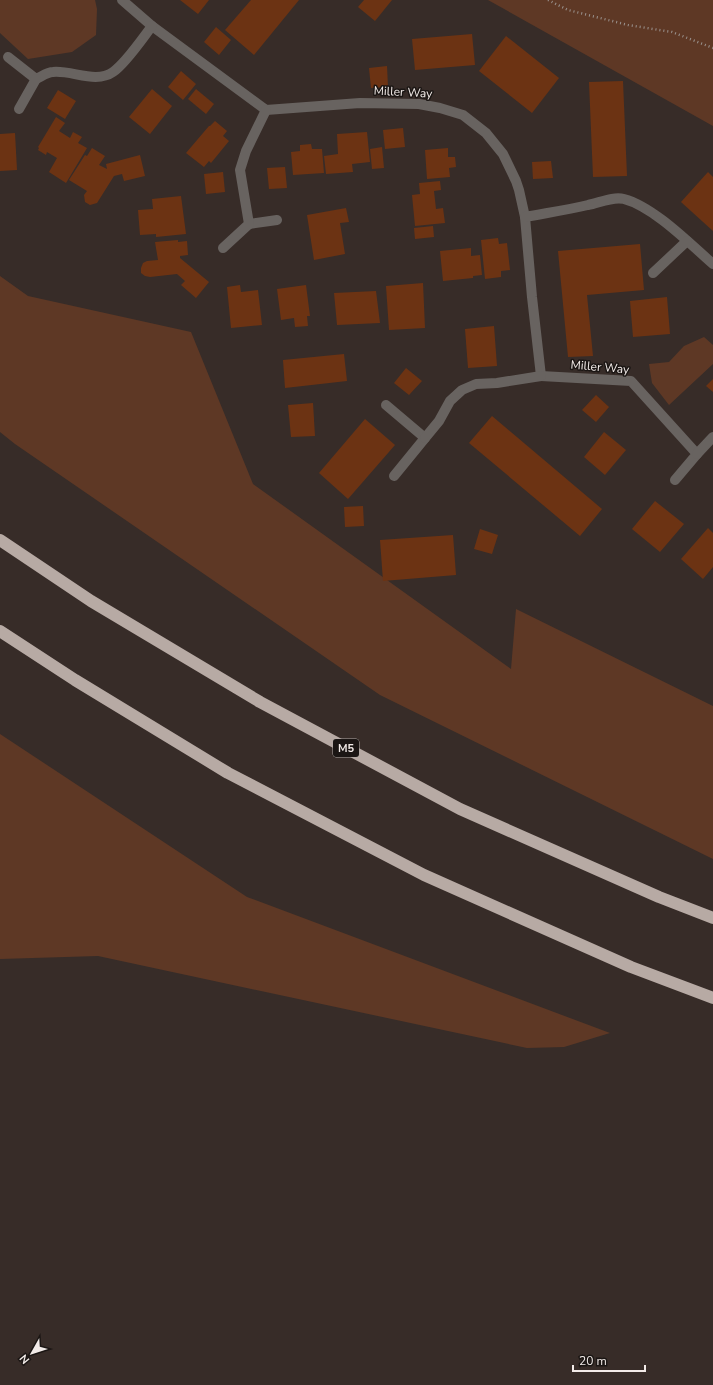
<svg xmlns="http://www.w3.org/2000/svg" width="713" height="1385" font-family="'Nunito Sans',sans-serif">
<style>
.green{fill:#5e3825}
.building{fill:#6c3313}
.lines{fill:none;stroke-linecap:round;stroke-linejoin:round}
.path{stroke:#9b938f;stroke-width:2.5;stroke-dasharray:1 3;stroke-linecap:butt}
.minor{stroke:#686360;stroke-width:10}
.highway{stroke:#b7aaa4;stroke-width:12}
.labels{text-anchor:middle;stroke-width:3;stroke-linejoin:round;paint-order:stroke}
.shield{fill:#1b1614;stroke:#b2aba8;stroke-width:1}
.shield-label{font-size:11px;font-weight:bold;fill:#f2ebe8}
.street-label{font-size:12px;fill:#f2ebe8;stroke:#1b1614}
</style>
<rect width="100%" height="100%" fill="#372c28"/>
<g class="green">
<polygon points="0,0 95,0 97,9 96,35 72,52 28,59 0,33"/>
<polygon points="488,0 713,0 713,126"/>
<polygon points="0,276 28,296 191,332 253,484 511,669 516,609 713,706 713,859 380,695 15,444 0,432"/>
<polygon points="704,337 713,345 713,364 669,405 652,383 649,364 669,362 684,346"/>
<polygon points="0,734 247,897 610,1033 564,1047 527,1048 98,956 0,959"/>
</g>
<g class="building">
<polygon points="180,0 209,0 198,14"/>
<polygon points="251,0 299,0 254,55 225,30"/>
<polygon points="364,0 392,0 375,21 358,7"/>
<polygon points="216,27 231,40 219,55 204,42"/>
<polygon points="472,34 475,65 415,70 412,39"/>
<polygon points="506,36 559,78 532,113 479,71"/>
<polygon points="387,66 388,87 371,88 369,68"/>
<polygon points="181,71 196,84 183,100 168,87"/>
<polygon points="623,81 627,176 593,177 589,82"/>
<polygon points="152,89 172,106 150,134 129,117"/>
<polygon points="196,89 214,104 206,114 188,99"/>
<polygon points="58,90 76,101 65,119 47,108"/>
<polygon points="56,117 65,123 59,131 70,138 73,132 82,137 78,143 87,148 66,183 49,172 57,158 47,152 46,155 38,150 39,148 38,147"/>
<polygon points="215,121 227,131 223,136 229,141 211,163 209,161 204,167 186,153 209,126 210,126"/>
<polygon points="403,128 405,147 385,149 383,130"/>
<polygon points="367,132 370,162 352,164 353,172 326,174 324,156 338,154 337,134"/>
<polygon points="15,133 17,170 0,171 0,134"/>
<polygon points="311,144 312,149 322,149 324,173 293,175 291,152 300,151 300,145"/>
<polygon points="382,147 384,168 372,169 370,149"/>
<polygon points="92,148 105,156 99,165 107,169 106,164 140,155 145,176 124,181 122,174 114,176 97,203 90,205 85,202 84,195 87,191 69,180 85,155 87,156"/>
<polygon points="448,148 448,157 455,157 456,167 449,168 450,177 427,179 425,150"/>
<polygon points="551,161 553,178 533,179 532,162"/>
<polygon points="285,167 287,188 269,189 267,168"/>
<polygon points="223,172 225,192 206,194 204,174"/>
<polygon points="708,172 713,177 713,231 681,202"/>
<polygon points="440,181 441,190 434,191 436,209 443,208 445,223 415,226 412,195 420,194 419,183"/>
<polygon points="181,196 186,234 156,237 156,234 140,235 138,210 153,209 152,199"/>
<polygon points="346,208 349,222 340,223 345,254 314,260 307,215"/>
<polygon points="433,226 434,237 415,239 414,228"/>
<polygon points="498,238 499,244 507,243 510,270 501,271 501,277 485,279 481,240"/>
<polygon points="178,240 178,242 187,241 188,255 180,256 180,258 209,282 196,298 181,285 185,281 177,274 150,277 145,276 141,273 141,268 143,263 147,261 158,260 155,242"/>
<polygon points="640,244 644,290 587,295 593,356 568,357 558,251"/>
<polygon points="471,248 471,256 480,255 482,275 473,276 473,278 443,281 440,251"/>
<polygon points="423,283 425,328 389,330 386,286"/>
<polygon points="240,285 241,292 258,290 262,325 231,328 227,287"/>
<polygon points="306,285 310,316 307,316 308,326 295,327 294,318 281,320 277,289"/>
<polygon points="376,291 380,323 337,325 334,293"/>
<polygon points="667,297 670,334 633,337 630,301"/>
<polygon points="494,326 497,366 468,368 465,329"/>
<polygon points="344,354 347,381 285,388 283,360"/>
<polygon points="406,368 422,381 409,395 394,383"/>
<polygon points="713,379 713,392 706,386"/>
<polygon points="596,395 609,407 596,422 582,410"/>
<polygon points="313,403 315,436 291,437 288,405"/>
<polygon points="492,416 602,509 580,536 469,443"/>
<polygon points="365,419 395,445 348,499 319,473"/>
<polygon points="604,432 626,450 605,475 584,457"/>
<polygon points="655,501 684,524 660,552 632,529"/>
<polygon points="363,506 364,526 345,527 344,507"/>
<polygon points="708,528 713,533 713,567 703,579 681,559"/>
<polygon points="480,529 498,535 492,554 474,549"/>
<polygon points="453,535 456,575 383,581 380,540"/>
</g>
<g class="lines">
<polyline class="path" points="548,0 568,10 628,25 672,32 713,48"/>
<g class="minor">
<polyline points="122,0 152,26 266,110 360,103 419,104 440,108 463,115 486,133 503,154 516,181 519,190 525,217 532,297 541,376 631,381 697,454 675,480"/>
<path d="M8,57L36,79C41,77 47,72 53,72C72,70 96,84 113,72C126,63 142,39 152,26"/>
<polyline points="19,109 36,79"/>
<path d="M525,217C546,213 567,210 588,205C599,203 613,196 624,199C654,207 690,244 713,264"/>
<polyline points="249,224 277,220"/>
<polyline points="223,248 249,224 240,170 246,151 266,110"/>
<polyline points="653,273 687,241"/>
<polyline points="386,405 425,438 394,476"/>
<polyline points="425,438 439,421 450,401 462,390 476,384 497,383 541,376"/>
<polyline points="697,454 713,437"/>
</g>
<g class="highway">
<polyline points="0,540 91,601 260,702 460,809 659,897 713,918"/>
<polyline points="0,631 75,680 228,773 424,875 631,967 713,998"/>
</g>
</g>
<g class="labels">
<rect class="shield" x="333" y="739" width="26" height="18" rx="3"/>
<g class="shield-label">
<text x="346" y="752">M5</text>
</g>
<g class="street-label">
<text transform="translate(403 92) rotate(3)" y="4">Miller Way</text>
<text transform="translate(600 367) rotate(5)" y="4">Miller Way</text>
</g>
</g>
<g transform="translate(32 1353) rotate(231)" stroke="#1b1614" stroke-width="3" paint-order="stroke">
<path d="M0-3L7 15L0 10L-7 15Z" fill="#f2ebe8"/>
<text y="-6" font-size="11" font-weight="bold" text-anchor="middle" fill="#f2ebe8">N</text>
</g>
<path d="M573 1365v6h72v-6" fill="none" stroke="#f2ebe8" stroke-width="2"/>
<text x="579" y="1365" font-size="12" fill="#f2ebe8" stroke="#1b1614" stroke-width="3" paint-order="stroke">20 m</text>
</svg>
